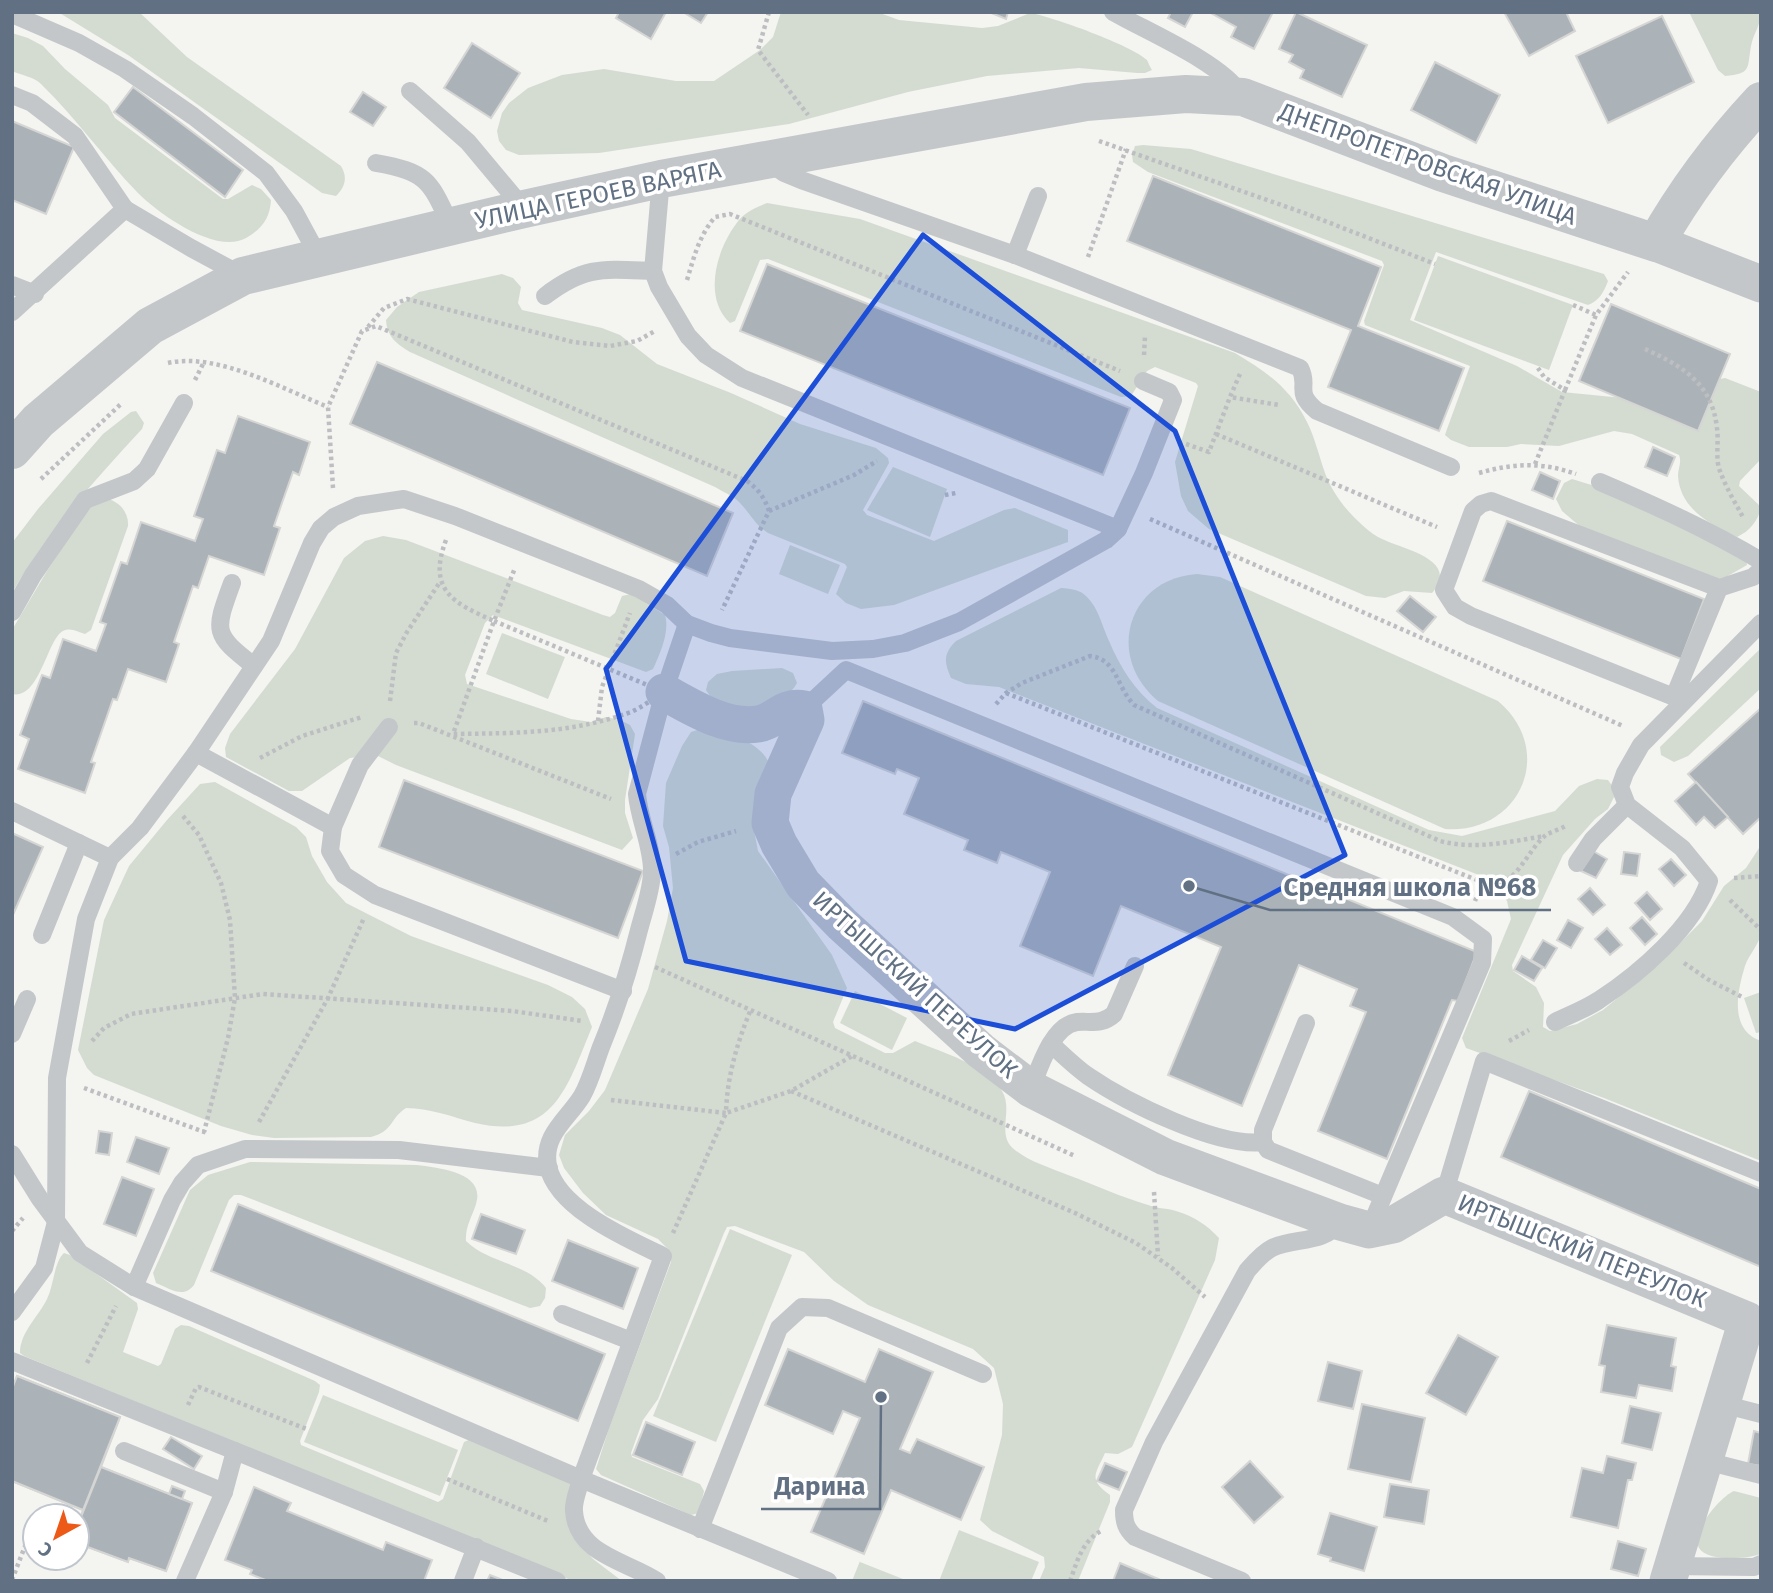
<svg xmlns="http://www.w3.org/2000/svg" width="1773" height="1593" font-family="'Fira Sans',sans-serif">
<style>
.green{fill:#d4dcd1}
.building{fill:#abb3b9;stroke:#d5d5d3;stroke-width:2}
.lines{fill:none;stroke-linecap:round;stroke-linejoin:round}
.path{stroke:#bdbec1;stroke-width:4.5;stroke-dasharray:3.5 3.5;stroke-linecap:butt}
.service{stroke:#c3c7ca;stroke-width:18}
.minor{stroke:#c3c7ca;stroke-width:37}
.tertiary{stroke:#c3c7ca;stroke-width:38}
.marked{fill:#1d4ed8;fill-opacity:0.2;stroke:#1d4ed8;stroke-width:5;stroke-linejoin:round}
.labels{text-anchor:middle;stroke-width:7;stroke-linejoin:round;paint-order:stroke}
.street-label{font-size:24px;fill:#617183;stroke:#fff}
.leader{fill:none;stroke:#617183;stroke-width:2.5}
.callout-dot{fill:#617183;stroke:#fff;stroke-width:2.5}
.callout-label{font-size:26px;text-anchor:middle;font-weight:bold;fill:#617183;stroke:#fff;stroke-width:7;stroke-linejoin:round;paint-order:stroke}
</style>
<rect width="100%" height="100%" fill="#f4f4f0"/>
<g class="green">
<path d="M58,12H139L187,57L341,166C348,178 345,187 336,196L322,193L128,55Z"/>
<path d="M781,12H877L899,20L982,28L998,26L1030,13C1051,16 1133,46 1147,60C1148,62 1150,67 1152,70L1145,73H1137L1079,68L987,76L908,92L789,124L599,153L519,155L506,150L499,141L497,131L502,113L509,103L528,88L562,75L604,69L676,81H714L760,50L773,37Z"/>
<path d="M1689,12H1761C1761,25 1753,34 1751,46C1747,68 1752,74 1725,76L1718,70Z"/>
<path d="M12,33L28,38L43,46L65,69L108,105L115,118L223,199H228L252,185L261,189L271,200C270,218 262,229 246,238C216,255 159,214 138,193C104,158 76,118 41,84C34,77 21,75 12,71Z"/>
<path d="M1143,145L1191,149L1604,274L1608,281C1604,292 1599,301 1588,305L1436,252L1410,320L1517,366L1562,392L1623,398L1725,378L1761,392V459L1740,481L1739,486L1761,507C1758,521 1750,531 1737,537C1711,525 1680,509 1678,476C1678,468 1682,463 1679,455L1632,434L1614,431L1559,446L1521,444L1507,447H1469L1451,440L1445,435L1447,429L1470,366L1365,325L1364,321L1384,265L1382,261L1148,172L1133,162L1132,155L1135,146Z"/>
<path d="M767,203L860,219L1235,353C1267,372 1290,388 1307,422C1315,438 1319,456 1325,473C1331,490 1344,508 1358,521C1364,527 1371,533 1378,537C1399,549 1462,558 1432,593L1404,591L1385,598L1366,596L1209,529L1188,511L1181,496L1175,462L1198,386L1196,383L1155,367L1147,371L1131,396L1121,397L768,259L760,260L735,321L730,323C703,298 716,251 736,224C743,213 755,208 767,203Z"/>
<polygon points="1438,256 1573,305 1549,370 1414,320"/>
<path d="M502,274L513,278L521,287L518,303L522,310L602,328L620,335L657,364L731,393L800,424L876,448L888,458L889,463L863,510L867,515L934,541L1004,510L1015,508L1068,530V542L894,605L861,609L846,603L836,594L847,567L845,564L768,533C755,525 750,513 740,503C734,496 723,492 715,487L410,352C397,344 387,337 386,320L397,307L419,292Z"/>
<path d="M136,411L144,423L142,429C95,480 47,532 12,593V543L38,509L103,434L131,412Z"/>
<polygon points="893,467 947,489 930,537 867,510"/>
<polygon points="1572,479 1598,487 1746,560 1747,565 1726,577 1715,579 1582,528 1562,511 1556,499 1564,483"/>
<path d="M105,498C119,501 129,512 128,526L91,630L85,634C78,632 71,627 63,631C47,639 40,700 12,694V630L47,571L90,506Z"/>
<path d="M383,536L406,540L603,615L610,617L615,613L622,596L631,594L665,615C670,631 660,654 653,669L646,672L493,615L485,623L465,675L467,684L571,719L591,722L606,717L620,720L630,725L635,734L625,800V813L633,838L622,850L396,765L376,755L350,758L302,791H289L226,757L225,748L230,734L295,649L344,558L365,541Z"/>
<polygon points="790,545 840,565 828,594 779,574"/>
<path d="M1197,574L1220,577L1498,701C1557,751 1520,834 1445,829L1158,701C1105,657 1127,579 1197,574Z"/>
<path d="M1061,588C1072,589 1079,589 1087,597C1099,609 1102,626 1109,641C1120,667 1135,691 1157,708L1429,830L1462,836L1555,811L1579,786L1597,779L1608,780L1613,787L1614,797L1608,809L1595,819L1563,855L1512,965L1513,971L1536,987L1544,1003L1543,1027L1550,1031L1577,1024L1603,1010L1659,964L1702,921L1724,886L1746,868L1761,845C1761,873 1763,903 1761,932C1760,944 1749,954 1745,966C1737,992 1729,1030 1761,1041V1161L1604,1098L1466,1048L1462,1038L1511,919L1507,901L1489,879L999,687L966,684L951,678C944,662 943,654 956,641Z"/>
<polygon points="502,633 565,657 548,699 486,674"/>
<polygon points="1761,648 1761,688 1688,756 1674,762 1661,755 1660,747"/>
<path d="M782,668L793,673L797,683C787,702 760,712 739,708C730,707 720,702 712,699L706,690L708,682L717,674L732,671Z"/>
<path d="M707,727C729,735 757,740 768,761L753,825L758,851L832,955L847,988L833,1022L835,1028L885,1053H893L915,1041C943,1053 985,1064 1002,1091C1014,1110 995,1135 1015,1150C1030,1162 1051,1168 1068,1175C1095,1185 1121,1197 1148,1205C1158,1209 1169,1208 1179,1212C1195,1217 1208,1226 1219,1238L1215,1260L1132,1447L1118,1454L1105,1453C1095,1475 1088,1479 1110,1495V1502L1078,1581H1039L1045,1567L1044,1557L992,1531L980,1520L1002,1435L1003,1404L994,1368L973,1349L868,1305L834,1281L804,1252L735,1226L727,1227L724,1233L658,1399L643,1420L631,1453L632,1457L700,1484L704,1491L699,1513L691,1515L601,1475L596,1469L609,1428L671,1262V1252L658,1239L606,1215L583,1193L564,1168L559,1155L565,1135L589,1111L605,1090L648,989L667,921L673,888L669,847L663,826L666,783L682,746L691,732Z"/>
<path d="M215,782L296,827L306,837L312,856L327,882L346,903L411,936L548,985L572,997L585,1009L592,1027C567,1087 554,1141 475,1123C453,1117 429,1108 406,1108C389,1119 394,1131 371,1137L274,1138L252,1135L221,1126L94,1075L87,1068L78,1050L104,920L129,866L167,820L200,784Z"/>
<polygon points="855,991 907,1018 892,1050 840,1023"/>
<polygon points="1761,992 1761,1032 1756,1033 1744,998"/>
<path d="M250,1162L417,1165C439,1168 486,1172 476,1204C472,1217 465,1227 466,1241C488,1263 527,1263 546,1288L545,1298L540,1306L530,1308L241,1195H234L229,1200L194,1285C183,1299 171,1289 156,1283L153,1273L190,1190L208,1175Z"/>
<polygon points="730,1229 792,1255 716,1442 653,1416"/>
<path d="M64,1253L70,1255L137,1303L138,1309L123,1352L158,1366L161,1364L175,1329L181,1325L189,1326L315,1381L320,1385L319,1392L300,1441L301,1445L438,1502L443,1499L464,1442L471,1439L570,1482L576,1539L593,1559L622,1581H573L24,1356L20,1353C20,1332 39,1316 47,1299C54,1285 54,1262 64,1253Z"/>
<polygon points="323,1395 458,1450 440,1496 304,1442"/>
<path d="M1734,1491L1761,1498V1554C1748,1559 1707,1562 1699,1548C1690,1532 1720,1497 1734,1491Z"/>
<polygon points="959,1530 1039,1562 1031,1581 939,1581"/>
<polygon points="860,1561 860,1562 908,1581 852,1581"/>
</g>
<g class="building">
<polygon points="619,12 666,12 651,39 616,18"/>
<polygon points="683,12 708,12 701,23"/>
<polygon points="989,12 1008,12 1006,19"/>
<polygon points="1171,12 1193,12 1185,27 1168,18"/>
<polygon points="1209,12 1273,12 1254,49 1231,37 1236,27"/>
<polygon points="1296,12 1367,45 1342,97 1300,78 1304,70 1289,62 1293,55 1279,49"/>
<polygon points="1504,12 1566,12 1575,31 1529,56"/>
<polygon points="1662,16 1694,82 1608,123 1576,56"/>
<polygon points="472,43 520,73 491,118 444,88"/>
<polygon points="1435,62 1500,95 1476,143 1411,110"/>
<polygon points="133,87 243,170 225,197 114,112"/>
<polygon points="363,92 386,107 373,126 350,112"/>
<polygon points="12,121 74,147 46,214 12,200"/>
<polygon points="1153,176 1381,267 1358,326 1464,368 1439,431 1328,387 1351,330 1127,241"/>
<polygon points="767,264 1130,408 1103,475 740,331"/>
<polygon points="1611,304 1730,354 1698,431 1579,381"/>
<polygon points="377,362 733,513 707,576 350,424"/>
<polygon points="238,416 310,442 299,475 293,472 283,500 274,526 280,528 264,575 209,556 198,588 193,586 174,642 179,644 166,682 128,669 117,700 113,699 91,762 95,763 85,793 18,769 29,739 20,735 42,675 50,678 63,639 96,651 106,624 100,622 121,562 127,564 141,522 195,541 203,519 194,516 217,450 225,453"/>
<polygon points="1653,447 1675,457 1667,476 1645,467"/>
<polygon points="1540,472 1560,481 1553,499 1532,490"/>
<polygon points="1507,521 1704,599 1681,659 1483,581"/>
<polygon points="1410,596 1436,617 1423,632 1397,611"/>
<polygon points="863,701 1477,952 1458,1001 1452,1000 1387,1159 1318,1131 1366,1012 1350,1006 1357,989 1299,965 1242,1106 1168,1075 1221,947 1121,906 1093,976 1020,946 1050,872 1001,852 997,863 964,850 968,840 904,814 919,778 897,769 895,774 842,753"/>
<polygon points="1761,708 1761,817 1743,834 1688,774"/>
<polygon points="404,780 643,871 618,938 379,847"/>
<polygon points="1696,782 1728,817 1715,828 1704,817 1696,825 1675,801"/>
<polygon points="12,833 43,847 12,917"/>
<polygon points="1593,851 1607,859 1596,878 1581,871"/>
<polygon points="1624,852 1640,854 1637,876 1621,874"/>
<polygon points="1671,859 1686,875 1674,886 1659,869"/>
<polygon points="1590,888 1605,905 1593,915 1578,899"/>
<polygon points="1647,892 1662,909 1650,920 1635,903"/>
<polygon points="1642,917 1657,934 1645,945 1630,928"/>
<polygon points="1568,920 1583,928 1571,948 1557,940"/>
<polygon points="1607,928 1622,945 1610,955 1595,939"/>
<polygon points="1543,940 1557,948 1545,968 1531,960"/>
<polygon points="1522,956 1542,968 1534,981 1514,970"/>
<polygon points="1529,1091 1761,1189 1761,1267 1501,1157"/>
<polygon points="99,1131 112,1133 109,1155 96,1153"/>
<polygon points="136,1137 169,1148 159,1174 127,1162"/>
<polygon points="122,1177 154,1189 136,1236 104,1224"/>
<polygon points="238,1204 605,1354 578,1421 211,1271"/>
<polygon points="481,1214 525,1230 516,1254 472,1239"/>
<polygon points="568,1240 638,1268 623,1309 552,1281"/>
<polygon points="1607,1325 1676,1338 1671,1366 1676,1367 1672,1391 1639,1385 1636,1398 1601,1392 1605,1366 1599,1365"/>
<polygon points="1458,1335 1498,1357 1466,1415 1426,1393"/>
<polygon points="788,1349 865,1382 879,1349 933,1372 900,1449 910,1453 917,1439 984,1467 961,1520 891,1490 864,1554 811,1532 860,1418 843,1411 833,1434 765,1405"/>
<polygon points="1328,1362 1362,1371 1353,1409 1318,1401"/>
<polygon points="17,1376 120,1417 101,1467 192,1503 166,1571 129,1558 128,1562 77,1543 77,1527 83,1510 12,1481 12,1389"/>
<polygon points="17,1376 120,1417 83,1510 12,1481 12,1389"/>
<polygon points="1362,1404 1425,1418 1411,1482 1348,1469"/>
<polygon points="1630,1406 1661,1413 1652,1450 1622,1443"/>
<polygon points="646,1422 695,1442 682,1475 633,1455"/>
<polygon points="1754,1431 1761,1433 1761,1466 1748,1464"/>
<polygon points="171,1437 202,1456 194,1469 163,1449"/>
<polygon points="1607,1456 1636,1463 1632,1480 1628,1480 1618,1528 1571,1517 1582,1468 1603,1473"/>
<polygon points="1250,1461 1283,1497 1254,1523 1222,1487"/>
<polygon points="1105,1463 1127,1472 1119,1490 1097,1481"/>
<polygon points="101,1467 192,1503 166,1571 129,1558 128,1562 77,1543 77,1527"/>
<polygon points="1390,1484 1429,1490 1424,1524 1384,1517"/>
<polygon points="172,1486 185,1491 182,1499 169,1494"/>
<polygon points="254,1487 291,1503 287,1511 383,1550 386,1542 432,1560 424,1581 268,1581 250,1574 252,1570 225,1560"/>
<polygon points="1330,1513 1377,1527 1364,1571 1330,1561 1331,1558 1318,1554"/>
<polygon points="1618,1541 1646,1549 1638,1576 1611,1569"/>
<polygon points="1120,1563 1163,1581 1113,1581"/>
<polygon points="490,1575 505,1581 487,1581"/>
</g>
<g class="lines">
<g class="path">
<polyline points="769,12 758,50 808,115"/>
<polyline points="1099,141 1307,214 1435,264"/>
<polyline points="1088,257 1126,149"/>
<path d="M687,280C694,257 699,236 715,217L730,214L1120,371"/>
<polyline points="1573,305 1596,315"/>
<polyline points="368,327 384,308 407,299 573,342 610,346 637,341 655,331"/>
<path d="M1645,349C1682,366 1712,383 1717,428C1719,442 1715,459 1720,471C1726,488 1736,504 1744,519"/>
<polyline points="1144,355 1145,336"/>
<path d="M168,363C217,352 283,389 328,407"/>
<polyline points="1240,374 1230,397 1279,405"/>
<polyline points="195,380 204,362"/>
<polyline points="1565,390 1596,315 1628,272"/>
<polyline points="1216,434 1437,527"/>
<polyline points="1186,444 1209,452 1230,397"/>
<polyline points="1535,464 1565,390 1544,377 1536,365"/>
<path d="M1479,473C1514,463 1542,462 1576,474"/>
<polyline points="41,479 122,403"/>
<path d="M333,488L328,407L362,331L376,326L747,481C759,490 764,497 769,511L722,610"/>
<polyline points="945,495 956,493"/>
<polyline points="769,511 854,475 877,461"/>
<polyline points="1150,519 1623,726"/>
<path d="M446,540C427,590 453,603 494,621L515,568"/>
<path d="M494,621L664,692C653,699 642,707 631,712C570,734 516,733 453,734Z"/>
<path d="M1006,693L1492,886C1517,884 1528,849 1546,835C1553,831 1561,829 1567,825"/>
<polyline points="390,701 396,653 407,632 440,582"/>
<path d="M996,704L1006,693L1022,683L1090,656C1117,659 1116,686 1134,705L1440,841C1475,850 1509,842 1544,836"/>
<polyline points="598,721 602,687 630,613"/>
<polyline points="414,723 419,723 611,799"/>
<polyline points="260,758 302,736 362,717"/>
<polyline points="183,816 199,835 221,883 230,920 235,998 228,1038 204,1132"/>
<polyline points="676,854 698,842 736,831"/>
<polyline points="1734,878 1761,876"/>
<polyline points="1730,900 1761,930"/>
<polyline points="1475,901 1483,882"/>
<polyline points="1684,963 1709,980 1744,998"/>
<polyline points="655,967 1075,1156"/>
<polyline points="92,1041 104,1028 131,1014 263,994 512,1011 582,1021"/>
<polyline points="1509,1041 1529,1030"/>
<polyline points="84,1088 207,1133"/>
<polyline points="791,1091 1075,1213 1136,1243 1172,1268 1205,1297"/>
<path d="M611,1100L726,1113C727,1077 737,1043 751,1009"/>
<polyline points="259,1122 328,998 364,918"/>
<polyline points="1154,1192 1158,1256"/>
<polyline points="12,1231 23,1218"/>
<polyline points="673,1233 726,1113 791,1091 854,1055"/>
<polyline points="87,1363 116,1306"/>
<polyline points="188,1405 196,1388 199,1387 309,1430"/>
<polyline points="447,1479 548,1521"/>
<polyline points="12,1580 35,1520"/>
<path d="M1070,1581C1077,1562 1082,1541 1101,1531"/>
</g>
<g class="service">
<path d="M1113,12C1148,32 1220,62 1241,94"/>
<polyline points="12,14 79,43 125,69 193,116 266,173 294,211 319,257"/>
<polyline points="410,91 468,142 524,209"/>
<polyline points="12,95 32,103 75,136 125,209"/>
<path d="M376,163C428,172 430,181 451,226"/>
<path d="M770,163L784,173L801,180L1015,255L1300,368C1310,387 1293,391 1317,411L1451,467"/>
<polyline points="661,179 653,271 659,287 688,336 706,355 742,378 1118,529"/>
<polyline points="1015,255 1038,196"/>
<polyline points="12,285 35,294"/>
<path d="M545,296C585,265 605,269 653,271"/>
<polyline points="12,312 125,209 191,248 243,276"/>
<path d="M1600,482C1656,506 1709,530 1761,561"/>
<path d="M232,583C214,632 213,634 254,666"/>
<polyline points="12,612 33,575 85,500 134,481 147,469 184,403"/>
<path d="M687,624L664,692L637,794C639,820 653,847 652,873C651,892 644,911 639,930C629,970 617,1008 601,1047C595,1063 590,1082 582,1096C568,1119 542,1135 548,1166C557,1209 628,1239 663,1256L581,1479L828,1581"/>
<polyline points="1674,697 1471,616 1455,607 1444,590 1473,511 1481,504 1491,501 1719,588"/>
<polyline points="1683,702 1674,697 1719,588 1753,577 1761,570"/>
<polyline points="804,709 846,670 1453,917 1483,939 1482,963 1369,1230"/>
<polyline points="196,753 271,641 312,543 321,528 334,517 358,506 404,499 455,516 639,589 667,605 687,624 711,633 730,638 832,651 873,649 905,643 959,622 1106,540 1118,529 1144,473 1173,400 1169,392 1143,381"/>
<polyline points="12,811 110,858"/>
<polyline points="333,827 360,765 389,727"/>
<polyline points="1577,863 1593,839 1627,805"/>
<polyline points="42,935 79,843"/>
<path d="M1555,1022C1569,1015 1586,1009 1599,1000C1639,974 1694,927 1709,881L1682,848L1627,805L1620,787L1625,773L1641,745L1761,623"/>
<polyline points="1306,1023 1263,1130 1263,1142 1268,1150 1383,1196"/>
<polyline points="12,1034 27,999"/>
<path d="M1051,1044C1063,1055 1075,1067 1088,1076C1126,1102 1218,1148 1263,1142"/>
<path d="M1031,1089C1039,1069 1052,1025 1077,1022C1091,1021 1102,1025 1114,1014L1135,966"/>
<path d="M12,1154L40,1199L80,1253L134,1287L581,1479C579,1488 573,1501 574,1511C577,1555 627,1561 657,1581"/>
<polyline points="1444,1195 1484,1061 1761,1173"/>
<polyline points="134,1287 172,1200 182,1183 198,1165 245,1149 399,1150 549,1168"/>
<polyline points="12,1312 44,1268 56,1222 57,1078 86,919 110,858 140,828 196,753 333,827 330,851 344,875 375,895 623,991"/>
<polyline points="562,1314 631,1341"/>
<polyline points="12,1361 235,1451"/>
<polyline points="1722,1404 1761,1414"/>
<polyline points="124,1451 224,1492"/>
<polyline points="1702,1460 1761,1475"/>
<polyline points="700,1529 779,1328 802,1307 828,1308 983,1374"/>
<polyline points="1672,1566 1754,1567 1761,1564"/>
<polyline points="185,1581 224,1492 235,1451 557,1581"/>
<polyline points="463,1581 476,1547"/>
<path d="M1242,1581L1135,1537C1126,1529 1124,1522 1124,1510L1154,1442L1247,1271C1254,1263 1262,1253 1272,1248C1294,1237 1323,1245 1340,1222"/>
</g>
<g class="minor">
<polyline points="1656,243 1761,284"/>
<path d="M664,692C691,707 726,729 758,724C777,721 782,705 804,709L806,720L773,794L770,823L779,844L803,884L842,924L981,1051L1031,1089L1165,1157L1340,1222L1369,1230L1393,1225L1444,1195L1747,1320L1668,1581"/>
</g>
<path class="tertiary" d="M12,450L38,421L150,326L243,276L524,209L661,179L1086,102L1186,94L1243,97L1443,173L1656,243C1686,190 1719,146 1761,101"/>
</g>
<path class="marked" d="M923,235L1175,431L1345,855L1015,1029L686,961L606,669Z"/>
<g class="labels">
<g class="street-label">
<text transform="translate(1428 164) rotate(20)" y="8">ДНЕПРОПЕТРОВСКАЯ УЛИЦА</text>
<text transform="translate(598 195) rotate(-12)" y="8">УЛИЦА ГЕРОЕВ ВАРЯГА</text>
<text transform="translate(915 985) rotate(42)" y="8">ИРТЫШСКИЙ ПЕРЕУЛОК</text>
<text transform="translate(1582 1251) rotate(22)" y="8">ИРТЫШСКИЙ ПЕРЕУЛОК</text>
</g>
</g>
<path class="leader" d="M1189 886L1270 910H1551M881 1397L880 1509H761"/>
<g class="callout-dot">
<circle cx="1189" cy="886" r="7"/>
<circle cx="881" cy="1397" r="7"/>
</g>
<g class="callout-label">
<text x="1410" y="896">Средняя школа №68</text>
<text x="820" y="1495">Дарина</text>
</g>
<rect width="1773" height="1593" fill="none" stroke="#617183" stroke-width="28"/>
<g transform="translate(56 1537) rotate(220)"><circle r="33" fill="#ffffff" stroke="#c0c6cd" stroke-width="2"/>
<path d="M0-5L12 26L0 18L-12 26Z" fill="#ed5917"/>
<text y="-10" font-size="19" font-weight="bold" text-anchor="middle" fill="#617183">С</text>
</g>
</svg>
